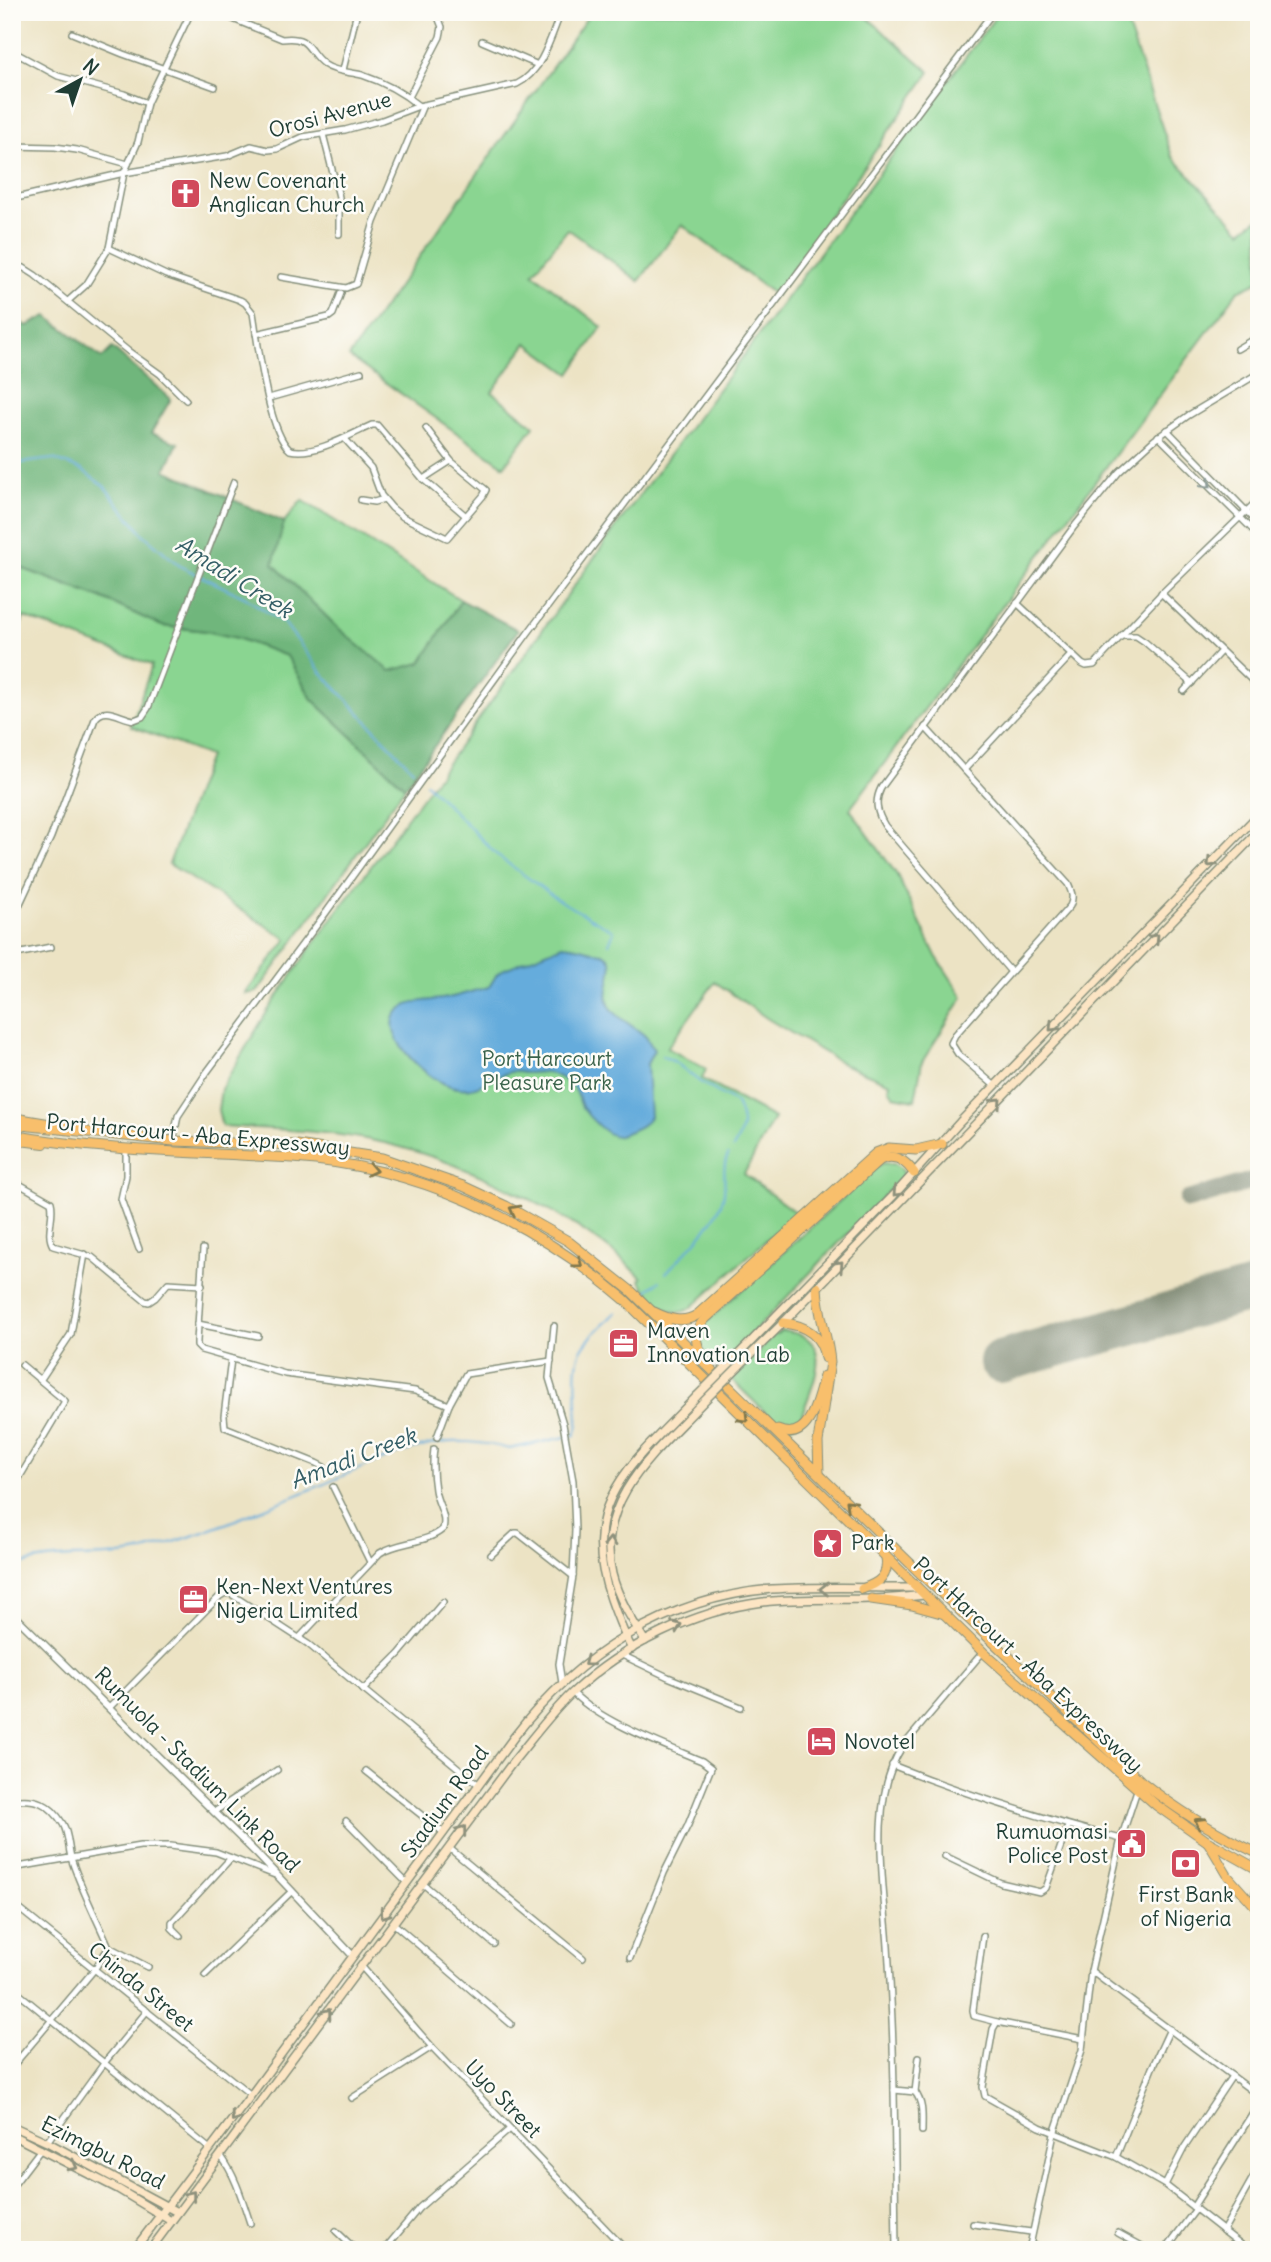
<svg xmlns="http://www.w3.org/2000/svg" width="1271" height="2262" font-family="Delius,sans-serif">
<style>
.green{fill:#8ad591;stroke:#548962;stroke-width:2}
.forest{fill:#6fb67b;stroke:#477a58;stroke-width:2}
.water{fill:#65acdc;stroke:#427488;stroke-width:2}
.lines{fill:none;stroke-linecap:round;stroke-linejoin:round}
.stream{stroke:#65acdc;stroke-width:2}
.taxiway{stroke:#86907c;stroke-width:18}
.runway{stroke:#86907c;stroke-width:42}
.minor-casing{stroke:#86907c;stroke-width:8}
.tertiary-casing{stroke:#86907c;stroke-width:9}
.secondary-casing{stroke:#86907c;stroke-width:10}
.primary-casing{stroke:#86907c;stroke-width:10}
.trunk-casing{stroke:#86907c;stroke-width:11}
.minor{stroke:#fff;stroke-width:5}
.tertiary{stroke:#fff;stroke-width:6}
.secondary{stroke:#fce5c4;stroke-width:7}
.primary{stroke:#f8bf6c;stroke-width:8}
.trunk{stroke:#f8bf6c;stroke-width:9}
.secondary-bridge-casing{stroke:#86907c;stroke-width:10;stroke-linecap:butt}
.secondary-bridge{stroke:#fce5c4;stroke-width:7}
.oneway{stroke:#8f9e9a}
.oneway2{stroke:#8e917c}
.oneway3{stroke:#81784d}
.labels{text-anchor:middle;stroke-width:5;stroke-linejoin:round;paint-order:stroke}
.street-label{font-size:21px;fill:#1f3d34;stroke:#fdfcf7}
.poi-label{font-size:21px;fill:#1f3d34;stroke:#fdfcf7;text-anchor:start}
.park-label{font-size:21px;fill:#3a634b;stroke:#fdfcf7}
.water-label{font-size:23px;font-style:italic;fill:#345e66;stroke:#fdfcf7}
</style>
<rect width="100%" height="100%" fill="#fdfcf7"/>
<filter id="ink" filterUnits="userSpaceOnUse"><feTurbulence type="fractalNoise" baseFrequency=".0143" numOctaves="2"/><feDisplacementMap in="SourceGraphic" scale="14" xChannelSelector="R" yChannelSelector="G"/><feConvolveMatrix kernelMatrix="1 2 1 2 8 2 1 2 1" color-interpolation-filters="sRGB"/></filter>
<filter id="wash" filterUnits="userSpaceOnUse"><feTurbulence type="fractalNoise" baseFrequency=".00686" numOctaves="4" result="noise"/><feDisplacementMap in="SourceGraphic" scale="28" xChannelSelector="R" yChannelSelector="G"/><feGaussianBlur stdDeviation="1.57" result="paint"/><feColorMatrix in="noise" values="0 0 0 0 0 0 0 0 0 0 0 0 0 0 0 0 0 1.4 0 .05"/><feComposite in="paint" operator="in"/></filter>
<g filter="url(#wash)">
<rect width="100%" height="100%" fill="#ece3c4"/>
<g class="green">
<polygon points="591,12 861,12 930,72 775,295 682,225 639,281 568,229 533,273 602,327 570,374 527,343 492,392 534,426 504,466 349,357"/>
<path d="M999,12H1123L1172,156L1241,231L1259,218V281L1238,291L850,809L897,875L936,956L963,997L922,1062L915,1100L894,1096L889,1089L890,1083L845,1065L768,1019L715,982L667,1048L706,1069L702,1079L774,1118L744,1174L796,1213L691,1308C669,1322 651,1297 640,1280L642,1278C579,1214 452,1155 365,1139C318,1130 270,1129 222,1126L218,1110L221,1089L267,1012L311,947L433,783L624,516Z"/>
<polygon points="302,500 461,600 421,663 390,672 338,628 273,564 284,522"/>
<polygon points="12,560 24,569 101,598 162,626 206,631 237,638 287,656 312,699 405,787 257,992 245,994 287,939 169,864 209,756 131,726 152,665 24,617 12,646"/>
<path d="M883,1163C893,1163 902,1164 904,1175L718,1369L710,1361L698,1340L701,1327L878,1166Z"/>
<path d="M782,1331C839,1335 813,1384 801,1417L797,1423L790,1427L770,1417L732,1380L774,1335Z"/>
</g>
<polygon class="forest" points="47,316 102,358 112,348 171,399 151,433 178,443 165,470 284,522 273,564 338,628 390,671 421,663 461,600 518,630 405,787 312,699 287,656 237,638 206,631 162,626 101,598 24,569 12,560 12,318 27,326"/>
<path class="water" d="M563,945C575,946 584,948 595,952C599,953 602,952 605,954C622,962 599,992 611,1008C620,1021 635,1026 645,1036C649,1040 651,1046 654,1050L647,1064L650,1117C645,1125 637,1128 628,1132C627,1132 620,1136 619,1136C607,1138 588,1116 582,1107C579,1101 578,1093 574,1088C570,1084 565,1081 561,1078C545,1069 541,1073 525,1073C520,1073 516,1070 510,1072C484,1079 476,1097 445,1084C418,1073 361,1016 417,1002C427,1000 438,1000 448,998C462,995 476,990 489,987L497,974L502,970Z"/>
<g class="lines">
<g class="stream">
<polyline points="12,464 53,459 82,470 104,486 143,534 180,566 246,598 285,624 321,672 413,770"/>
<polyline points="426,783 499,857 560,901 614,931 609,944"/>
<path d="M662,1056L675,1062L700,1082L736,1103C745,1123 744,1130 733,1148"/>
<path d="M666,1273C684,1253 717,1223 723,1198C727,1184 721,1167 728,1155"/>
<polyline points="647,1291 660,1281"/>
<path d="M12,1568C54,1550 101,1562 144,1551C206,1534 265,1508 324,1484C358,1469 394,1453 429,1445C454,1439 485,1442 509,1449L575,1435C579,1427 578,1418 577,1408C575,1349 574,1352 617,1312"/>
</g>
<polyline class="taxiway" points="1188,1200 1259,1179"/>
<polyline class="runway" points="1000,1362 1259,1288"/>
</g>
</g>
<g filter="url(#ink)">
<g class="lines">
<defs>
<g id="minor">
<path d="M216,12L282,39C312,35 306,52 325,65C335,72 350,72 362,75C383,82 402,92 419,106"/>
<polyline points="72,33 123,54 215,87"/>
<polyline points="482,41 538,65"/>
<polyline points="12,51 58,76 124,94 147,103"/>
<polyline points="343,70 357,12"/>
<polyline points="409,97 440,37 442,27 436,12"/>
<polyline points="323,134 339,197 339,234"/>
<polyline points="12,146 55,147 77,150 128,164"/>
<path d="M12,199L124,173L227,156L251,146L268,150L277,149L303,137L345,130L382,120L419,106L517,84C542,72 551,37 561,12"/>
<path d="M109,248L166,275L240,300L245,303L253,313C258,343 268,432 290,450C314,456 350,435 372,425H377L423,479L466,516"/>
<polyline points="12,265 24,268 35,275 128,351 160,374 186,400"/>
<polyline points="281,277 346,288 356,284 374,222 423,105"/>
<polyline points="68,301 86,285 109,248 124,173 138,142 147,103 191,12"/>
<polyline points="256,334 329,317 333,314 341,293"/>
<polyline points="1237,349 1259,336"/>
<polyline points="269,398 361,372"/>
<polyline points="1167,430 1259,524"/>
<polyline points="1158,436 1259,536"/>
<polyline points="345,439 371,468 381,495 392,508 403,517 447,538 483,496 486,490 451,461 426,428"/>
<polyline points="423,479 451,461"/>
<polyline points="361,500 374,502 384,499"/>
<polyline points="1161,593 1259,687"/>
<polyline points="1017,603 1082,664 1086,666 1094,665 1160,595 1259,499"/>
<polyline points="1122,636 1136,636 1145,642 1192,683"/>
<polyline points="1184,691 1221,651"/>
<path d="M925,727L1068,884C1072,893 1074,897 1070,906L955,1035L951,1043L958,1054L995,1086"/>
<polyline points="964,770 1072,654"/>
<path d="M12,931L17,910L51,837L95,719C105,705 120,718 134,720L142,717L148,708L234,482"/>
<polyline points="12,955 51,947"/>
<path d="M1011,972L885,826C877,813 874,802 881,788L1073,528L1119,472L1154,440L1189,415L1259,373"/>
<polyline points="12,1054 18,1056"/>
<polyline points="173,1141 178,1116 207,1072 325,914 528,633 993,12"/>
<polyline points="126,1148 126,1176 121,1199 139,1249"/>
<path d="M12,1180L51,1202C55,1216 45,1233 53,1246L92,1257L145,1301L149,1302L155,1298L168,1283L202,1285"/>
<polyline points="203,1249 197,1341 197,1346 201,1350 285,1374 415,1391 449,1405"/>
<polyline points="198,1324 258,1336"/>
<polyline points="554,1326 549,1378 563,1424 573,1481 575,1530 573,1576 559,1664 562,1683"/>
<polyline points="231,1359 224,1416 225,1427 316,1463 324,1467 327,1472"/>
<polyline points="41,1379 71,1334 85,1254"/>
<polyline points="437,1437 449,1405 466,1374 551,1361"/>
<polyline points="333,1487 370,1562"/>
<polyline points="12,1490 65,1401 22,1365"/>
<polyline points="491,1555 515,1533 518,1533 573,1576"/>
<path d="M299,1638L380,1553C399,1541 426,1544 443,1529C447,1515 437,1504 435,1490C433,1477 432,1463 434,1449"/>
<polyline points="622,1655 668,1677 741,1707"/>
<polyline points="363,1690 399,1654 443,1602"/>
<path d="M573,1693C601,1722 664,1745 702,1761L711,1768L688,1825L664,1873L630,1958"/>
<polyline points="110,1707 220,1596 225,1593 231,1594 308,1644 479,1785"/>
<path d="M892,1765C967,1795 1043,1819 1121,1839"/>
<polyline points="366,1771 444,1833"/>
<path d="M12,1801C35,1797 50,1803 63,1824C69,1834 68,1849 72,1861C82,1891 97,1919 109,1947L94,1970L12,2067"/>
<polyline points="214,1812 277,1770"/>
<polyline points="346,1821 407,1883"/>
<polyline points="449,1848 583,1958"/>
<polyline points="945,1856 1001,1883 1040,1892 1046,1888 1068,1826"/>
<polyline points="12,1868 140,1846 170,1846 216,1852 275,1875"/>
<polyline points="422,1883 494,1944"/>
<polyline points="12,1903 251,2095"/>
<polyline points="393,1923 511,2024"/>
<polyline points="180,1936 172,1928 172,1922 231,1858"/>
<polyline points="983,1936 973,2010 974,2016 997,2022 1083,2039"/>
<polyline points="109,1947 148,1967"/>
<polyline points="361,1966 432,2047 626,2250"/>
<polyline points="1091,1971 1259,2096"/>
<polyline points="205,1975 292,1891"/>
<polyline points="12,1988 210,2149"/>
<polyline points="997,2022 993,2029 983,2087 985,2096 1040,2127 1116,2157 1165,2185 1248,2250"/>
<path d="M894,2090L915,2092C924,2104 922,2117 922,2131"/>
<polyline points="915,2092 919,2057"/>
<polyline points="352,2098 432,2047"/>
<polyline points="47,2142 105,2062 147,2011"/>
<path d="M221,2156C236,2177 242,2199 250,2223"/>
<polyline points="1116,2157 1152,2068 1170,2029"/>
<polyline points="1165,2185 1184,2148 1232,2076"/>
<polyline points="12,2187 41,2149"/>
<polyline points="1193,2207 1259,2103"/>
<polyline points="973,2224 1031,2232"/>
<polyline points="336,2231 356,2250"/>
<polyline points="1223,2231 1259,2167"/>
<polyline points="1118,2233 1149,2250"/>
<polyline points="1030,2244 1045,2250"/>
<polyline points="384,2250 419,2208 510,2129"/>
<path d="M896,2250C895,2182 895,2115 893,2047C892,2013 890,1980 888,1946C884,1886 868,1800 902,1747L983,1652"/>
<polyline points="1029,2250 1054,2134 1082,2050 1091,1971 1121,1839 1137,1790"/>
<polyline points="1165,2250 1196,2209"/>
</g>
<polyline id="tertiary" points="12,1613 256,1853 353,1956"/>
<g id="secondary">
<polyline points="733,1360 894,1195 960,1122 1259,814"/>
<polyline points="739,1366 783,1323 1259,831"/>
<path d="M645,1641C632,1620 618,1598 612,1574C594,1500 658,1450 703,1402"/>
<path d="M632,1649C623,1633 617,1616 611,1599C576,1500 635,1462 697,1396"/>
<polyline points="12,2126 47,2142 177,2212"/>
<polyline points="12,2135 118,2189 171,2221"/>
<path d="M134,2250L251,2095L514,1737C577,1655 666,1598 772,1589C819,1586 868,1588 916,1588"/>
<path d="M150,2250L513,1762C532,1739 550,1714 572,1693C624,1645 693,1611 763,1602C799,1598 834,1600 870,1599C888,1599 906,1597 924,1595"/>
</g>
<g id="primary">
<polyline points="12,1117 77,1128"/>
<polyline points="12,1140 44,1144"/>
<polyline points="1207,1841 1228,1876 1259,1911"/>
<polyline points="1259,1884 1256,1893 1259,1902"/>
</g>
<g id="trunk">
<path d="M12,1124L173,1141L297,1145L382,1158L463,1186L506,1206L568,1241L631,1291L921,1574L1142,1782C1178,1811 1217,1834 1259,1854"/>
<path d="M12,1135C105,1152 199,1152 293,1158C417,1166 531,1220 624,1299L983,1652L1156,1805L1207,1841L1259,1870"/>
<path d="M817,1287C818,1315 828,1336 830,1362L818,1442L819,1474"/>
<path d="M654,1312C668,1319 683,1324 697,1315L876,1153L889,1148L916,1150L942,1144"/>
<path d="M783,1323C805,1325 822,1335 825,1358"/>
<path d="M704,1361C697,1345 691,1334 704,1320L880,1160C894,1153 906,1161 914,1173"/>
<path d="M778,1430C810,1444 818,1398 824,1376"/>
<path d="M862,1589C879,1583 889,1577 886,1557"/>
<polyline points="871,1599 912,1605 941,1613"/>
</g>
</defs>
<use href="#minor" class="minor-casing"/>
<use href="#tertiary" class="tertiary-casing"/>
<use href="#secondary" class="secondary-casing"/>
<use href="#primary" class="primary-casing"/>
<use href="#trunk" class="trunk-casing"/>
<use href="#minor" class="minor"/>
<use href="#tertiary" class="tertiary"/>
<use href="#secondary" class="secondary"/>
<use href="#primary" class="primary"/>
<use href="#trunk" class="trunk"/>
<defs>
<g id="secondary-bridge">
<polyline points="697,1396 733,1360"/>
<polyline points="703,1402 739,1366"/>
</g>
</defs>
<use href="#secondary-bridge" class="secondary-bridge-casing"/>
<use href="#secondary-bridge" class="secondary-bridge"/>
</g>
<defs><path id="oneway-chevron" d="M-2-3.5L2.5 0L-2 3.5" fill="none" stroke-width="1.6" stroke-linecap="round" stroke-linejoin="round" transform="scale(1.75)"/></defs>
<use class="oneway" href="#oneway-chevron" transform="translate(1207 484) rotate(44)"/>
<g class="oneway2">
<use href="#oneway-chevron" transform="translate(1211 863) rotate(134)"/>
<use href="#oneway-chevron" transform="translate(1155 938) rotate(-46)"/>
<use href="#oneway-chevron" transform="translate(1053 1027) rotate(134)"/>
<use href="#oneway-chevron" transform="translate(997 1102) rotate(-46)"/>
<use href="#oneway-chevron" transform="translate(897 1192) rotate(133)"/>
<use href="#oneway-chevron" transform="translate(839 1265) rotate(-46)"/>
<use href="#oneway-chevron" transform="translate(610 1542) rotate(-89)"/>
<use href="#oneway-chevron" transform="translate(824 1589) rotate(180)"/>
<use href="#oneway-chevron" transform="translate(677 1626) rotate(-21)"/>
<use href="#oneway-chevron" transform="translate(588 1662) rotate(143)"/>
<use href="#oneway-chevron" transform="translate(462 1830) rotate(-53)"/>
<use href="#oneway-chevron" transform="translate(384 1914) rotate(127)"/>
<use href="#oneway-chevron" transform="translate(327 2013) rotate(-54)"/>
<use href="#oneway-chevron" transform="translate(235 2117) rotate(127)"/>
<use href="#oneway-chevron" transform="translate(73 2166) rotate(28)"/>
<use href="#oneway-chevron" transform="translate(191 2195) rotate(-52)"/>
</g>
<g class="oneway3">
<use href="#oneway-chevron" transform="translate(372 1170) rotate(12)"/>
<use href="#oneway-chevron" transform="translate(514 1210) rotate(-152)"/>
<use href="#oneway-chevron" transform="translate(578 1263) rotate(36)"/>
<use href="#oneway-chevron" transform="translate(744 1418) rotate(45)"/>
<use href="#oneway-chevron" transform="translate(850 1504) rotate(-136)"/>
<use href="#oneway-chevron" transform="translate(1199 1822) rotate(-149)"/>
</g>
</g>
<defs>
<symbol id="church-square" viewBox="-11 -11 22 22"><rect x="-9" y="-9" width="18" height="18" rx="4" fill="#d1495b" stroke="#fdfcf7"/><path d="M-1.2-6h2.4v3.5h3.3v2.4h-3.3V6h-2.4V-.1h-3.3v-2.4h3.3Z" fill="#fff"/></symbol>
<symbol id="office-square" viewBox="-11 -11 22 22"><rect x="-9" y="-9" width="18" height="18" rx="4" fill="#d1495b" stroke="#fdfcf7"/><path d="M-6-3h4V-5.5h4V-3h4V5H-6ZM-1-4.5V-3h2v-1.5ZM-6 0V1H6V0Z" fill="#fff"/></symbol>
<symbol id="sight-square" viewBox="-11 -11 22 22"><rect x="-9" y="-9" width="18" height="18" rx="4" fill="#d1495b" stroke="#fdfcf7"/><path d="M0-6L1.8-2.2L6-1.7L2.9 1.2L3.7 5.4L0 3.3L-3.7 5.4L-2.9 1.2L-6-1.7L-1.8-2.2Z" fill="#fff"/></symbol>
<symbol id="hotel-square" viewBox="-11 -11 22 22"><rect x="-9" y="-9" width="18" height="18" rx="4" fill="#d1495b" stroke="#fdfcf7"/><path d="M-6-4.5h1.5V1H6V5H4.5V3h-9V5H-6ZM-4 0a1.8 1.8 0 1 1 3.6 0ZM.5 0V-2.5h3Q6-2.5 6 0Z" fill="#fff"/></symbol>
<symbol id="civic-square" viewBox="-11 -11 22 22"><rect x="-9" y="-9" width="18" height="18" rx="4" fill="#d1495b" stroke="#fdfcf7"/><path d="M-.6-6.5H3V-4.5H.6V-3L4-1V1h2V6H-6V1h2V-1L-.6-3ZM-1.2 2.5V6h2.4V2.5Z" fill="#fff"/></symbol>
<symbol id="bank-square" viewBox="-11 -11 22 22"><rect x="-9" y="-9" width="18" height="18" rx="4" fill="#d1495b" stroke="#fdfcf7"/><path d="M-6-4H6V4H-6ZM0-2.3a2.3 2.3 0 1 0 0 4.6a2.3 2.3 0 1 0 0-4.6Z" fill="#fff"/></symbol>
</defs>
<g fill-rule="evenodd">
<use href="#church-square" x="168" y="176" width="35" height="35"/>
<use href="#office-square" x="606" y="1326" width="35" height="35"/>
<use href="#sight-square" x="810" y="1526" width="35" height="35"/>
<use href="#office-square" x="176" y="1582" width="35" height="35"/>
<use href="#hotel-square" x="804" y="1724" width="35" height="35"/>
<use href="#civic-square" x="1114" y="1826" width="35" height="35"/>
<use href="#bank-square" x="1168" y="1846" width="35" height="35"/>
</g>
<g class="labels">
<g class="street-label">
<text transform="translate(330 115) rotate(-15)" y="7">Orosi Avenue</text>
<text transform="translate(198 1135) rotate(5)" y="7">Port Harcourt - Aba Expressway</text>
<text transform="translate(1028 1665) rotate(43)" y="7">Port Harcourt - Aba Expressway</text>
<text transform="translate(197 1770) rotate(45)" y="7">Rumuola - Stadium Link Road</text>
<text transform="translate(445 1802) rotate(-54)" y="7">Stadium Road</text>
<text transform="translate(141 1987) rotate(39)" y="7">Chinda Street</text>
<text transform="translate(503 2099) rotate(46)" y="7">Uyo Street</text>
<text transform="translate(103 2153) rotate(27)" y="7">Ezimgbu Road</text>
</g>
<g class="poi-label">
<text x="209" y="188">New Covenant<tspan x="209" dy="24">Anglican Church</tspan></text>
<text x="647" y="1338">Maven<tspan x="647" dy="24">Innovation Lab</tspan></text>
<text x="851" y="1550">Park</text>
<text x="216" y="1594">Ken-Next Ventures<tspan x="216" dy="24">Nigeria Limited</tspan></text>
<text x="844" y="1749">Novotel</text>
<text x="1108" y="1839" text-anchor="end">Rumuomasi<tspan x="1108" dy="24">Police Post</tspan></text>
<text x="1186" y="1902" text-anchor="middle">First Bank<tspan x="1186" dy="24">of Nigeria</tspan></text>
</g>
<g class="park-label">
<text x="547" y="1066">Port Harcourt<tspan x="547" dy="24">Pleasure Park</tspan></text>
</g>
<g class="water-label">
<text transform="translate(234 577) rotate(32)" y="8">Amadi Creek</text>
<text transform="translate(353 1458) rotate(-21)" y="8">Amadi Creek</text>
</g>
</g>
<rect width="1271" height="2262" fill="none" stroke="#fdfcf7" stroke-width="42"/>
<g transform="translate(80 80) rotate(40)" stroke="#fdfcf7" stroke-width="5" paint-order="stroke">
<path d="M0-5L12 26L0 18L-12 26Z" fill="#1f3d34"/>
<text y="-10" font-size="19" font-weight="bold" text-anchor="middle" fill="#1f3d34">N</text>
</g>
</svg>
